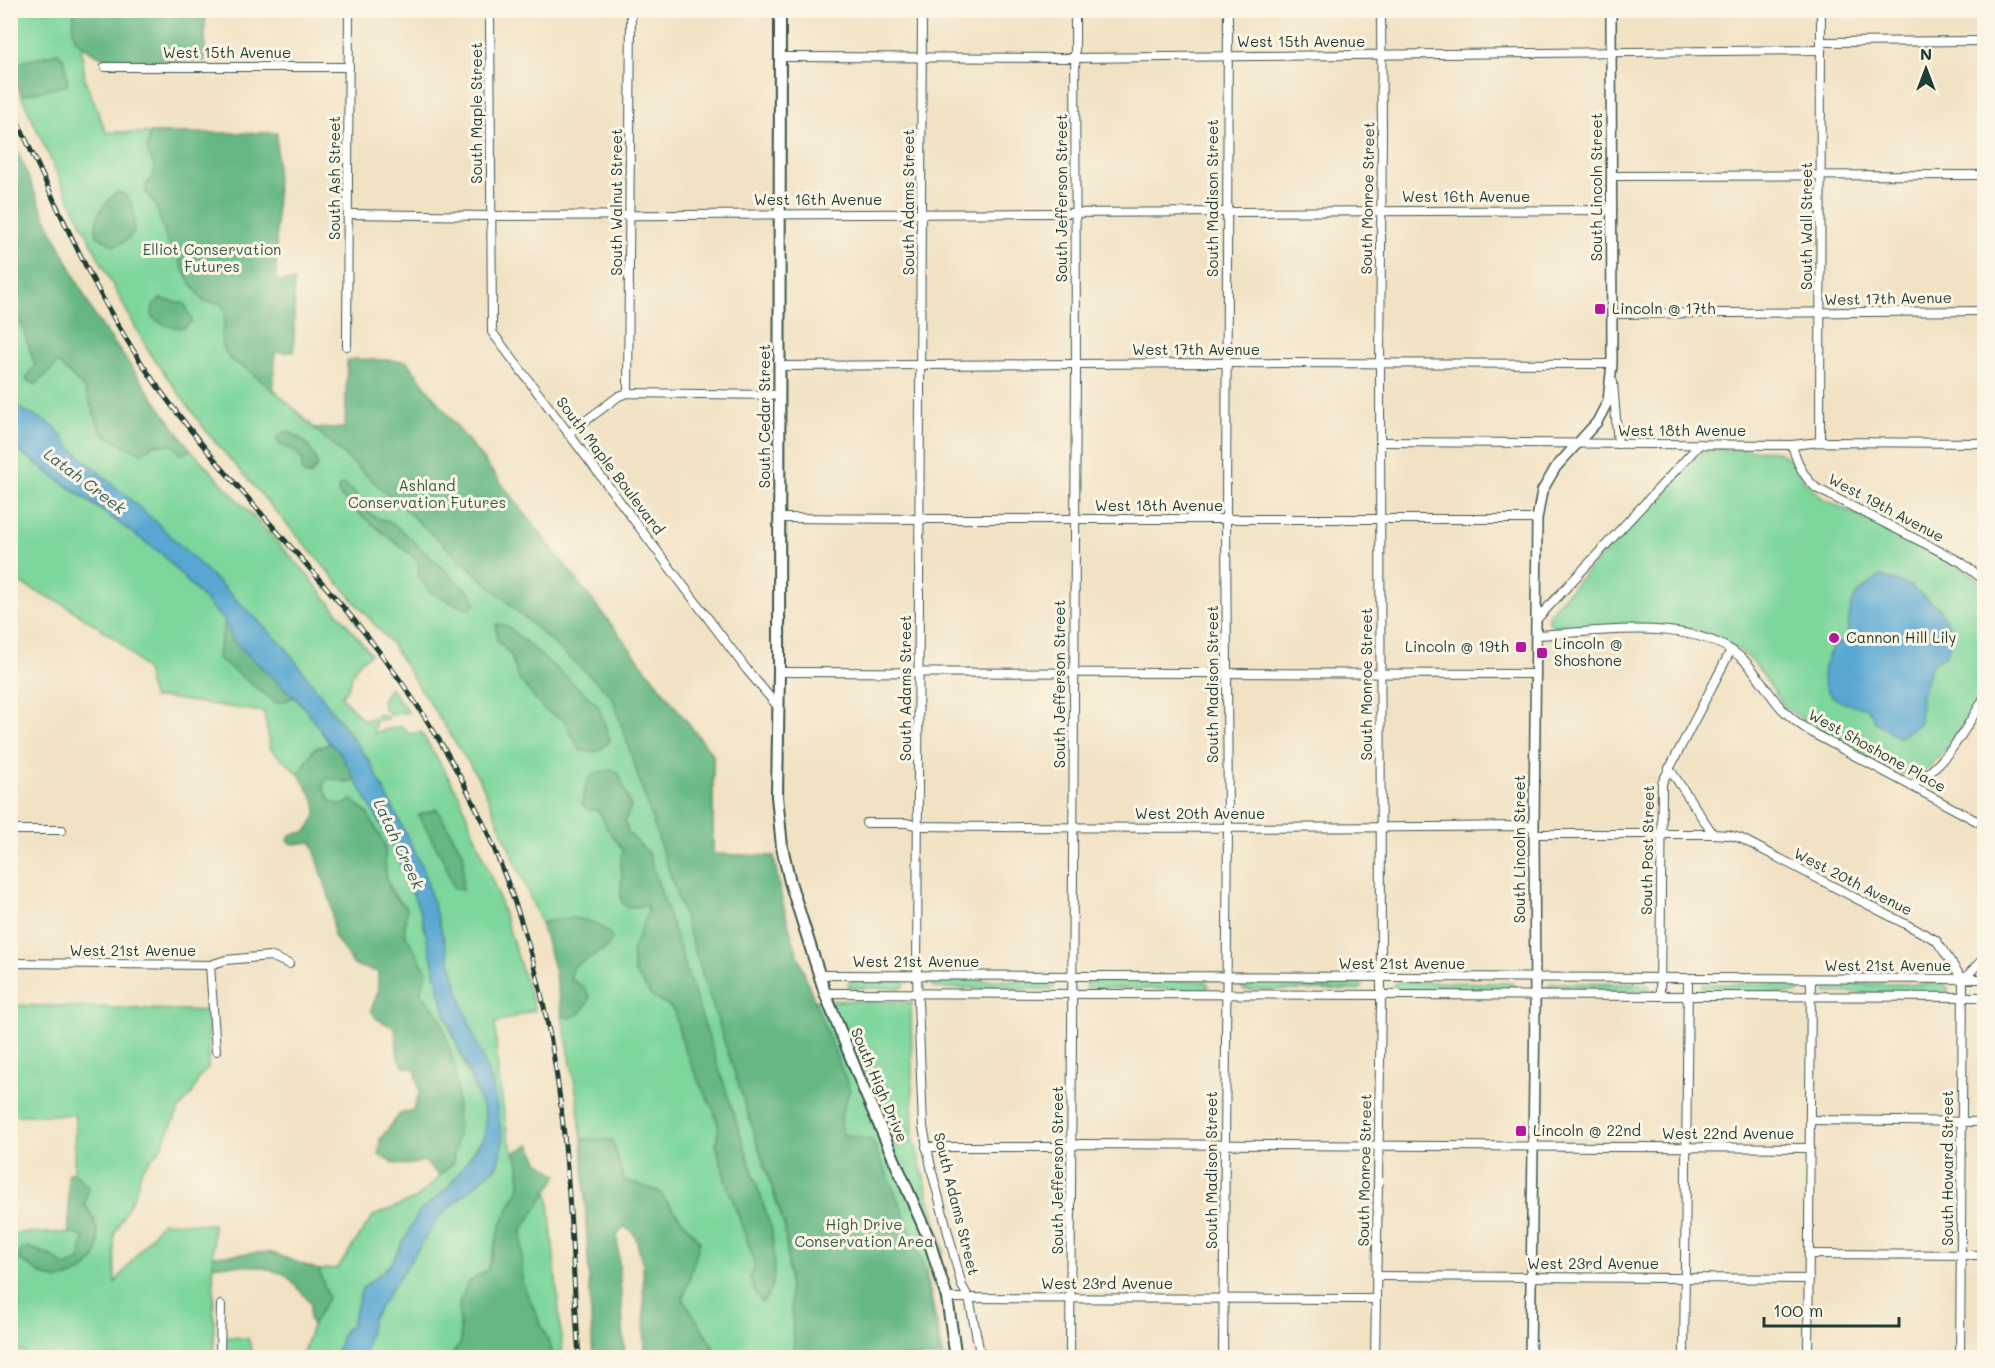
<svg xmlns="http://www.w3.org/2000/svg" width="1995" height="1368" font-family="Mali,sans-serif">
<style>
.green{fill:#7dd69c;stroke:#4e8a68;stroke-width:1.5;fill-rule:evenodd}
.forest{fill:#66b784;stroke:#427a5c;stroke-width:1.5}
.water{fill:#58a7d2;stroke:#3c7283;stroke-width:1.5}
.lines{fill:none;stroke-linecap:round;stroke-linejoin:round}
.minor-casing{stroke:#3e564a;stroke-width:10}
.tertiary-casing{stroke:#3e564a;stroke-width:12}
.secondary-casing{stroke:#3e564a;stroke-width:14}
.minor{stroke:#fff;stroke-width:8}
.tertiary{stroke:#fff;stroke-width:9}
.secondary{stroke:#fff;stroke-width:10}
.rail-casing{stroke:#1f3d34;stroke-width:5}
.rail{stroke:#fcf5e5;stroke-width:3;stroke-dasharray:9;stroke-linecap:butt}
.poi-dot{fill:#b5179e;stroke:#fcf5e5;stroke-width:2}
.labels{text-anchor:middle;stroke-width:6;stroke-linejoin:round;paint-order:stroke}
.street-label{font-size:15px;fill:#1f3d34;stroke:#fcf5e5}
.park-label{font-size:15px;fill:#325c49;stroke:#fcf5e5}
.poi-label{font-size:15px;fill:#1f3d34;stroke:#fcf5e5;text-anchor:start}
.water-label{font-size:16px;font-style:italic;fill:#305d63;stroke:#fcf5e5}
</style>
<rect width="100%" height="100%" fill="#fcf5e5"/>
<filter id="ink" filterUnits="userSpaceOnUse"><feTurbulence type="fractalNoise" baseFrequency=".0167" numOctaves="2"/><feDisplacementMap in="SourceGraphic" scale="12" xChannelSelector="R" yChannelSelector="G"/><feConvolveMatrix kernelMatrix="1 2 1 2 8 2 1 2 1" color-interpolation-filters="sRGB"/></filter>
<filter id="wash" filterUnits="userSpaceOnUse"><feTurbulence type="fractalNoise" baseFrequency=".008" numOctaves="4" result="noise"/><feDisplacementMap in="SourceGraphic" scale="24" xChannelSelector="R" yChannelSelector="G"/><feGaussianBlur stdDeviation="1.35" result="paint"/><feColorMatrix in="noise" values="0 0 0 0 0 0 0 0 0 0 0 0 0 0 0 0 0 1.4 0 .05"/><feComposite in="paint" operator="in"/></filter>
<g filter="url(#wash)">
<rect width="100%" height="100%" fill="#f1e2c4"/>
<g class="green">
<path d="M10,11H74V35L81,44L85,80L106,132L150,133L147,148C155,162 158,173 146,185V193L156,206L262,281H294V352L226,351L231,361C261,373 290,406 314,428H327V440L713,755V974L703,975L785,1228L792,1314L787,1000L911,1002L913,1136L944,1251L926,1272L944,1357H713V1346L683,1299L700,1242L658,1192L624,1180L612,1140L582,1139L576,1090L562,1015L570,1018L584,987L569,979L573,967L608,947L567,918L541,923L481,782L390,642L209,435L149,352L111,282L62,184L21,95L68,85L57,53L11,65ZM345,485L356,494L361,515L339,493ZM688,975L774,1276L765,1300L750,1277L755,1266L749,1245L726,1182L716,1143L719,1128L714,1111L701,1086L684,1048L674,1011L668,1005L662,1002Z"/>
<path d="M20,320L35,364L27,380L36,384L58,363L84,388L102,433L122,445H173L182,454L190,449L304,571L371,654C367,657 361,660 358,664C348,676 354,685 341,696L363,720H368L379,714L386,716L388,718L375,721L374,733L402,726L409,734L421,732L459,795L496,890L535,1010L495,1023L498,1073L508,1138L519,1163L520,1187L501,1224L488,1269L468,1283L459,1304L461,1343L450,1357H364L372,1319L438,1218L497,1166L493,1086L370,762L105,479L70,447L54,426L11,404V322ZM437,809L464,855L453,887L445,863L419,816Z"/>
<polygon points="10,445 162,554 225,622 217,658 282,702 294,697 307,711 330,744 314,749 299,774 270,748 264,712 168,698 152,698 146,670 118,640 65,605 11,579"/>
<polygon points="1715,449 1777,451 1788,458 1794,465 1806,484 1824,499 1961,567 1984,584 1984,690 1966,721 1942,754 1926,770 1914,775 1895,773 1819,732 1785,707 1755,664 1740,650 1706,633 1691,629 1644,626 1563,632 1556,629 1549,622 1549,613 1654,498 1692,460 1705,452"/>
<polygon points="390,687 408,712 392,715 384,709 382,701"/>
<path d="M326,778L347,782L355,779L393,846L421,914L446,1016L466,1069L485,1113V1135L448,1188L420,1211L391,1264L362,1289L351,1326L344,1330L335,1357L301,1358L312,1326L328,1298L319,1270L338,1268L373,1216L417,1198L453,1163L458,1131L456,1071L439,1014L420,992L427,972L404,932L407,909C384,885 385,877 385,845L343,805L330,802L322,786Z"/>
<polygon points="851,980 902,980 905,984 902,988 850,988 848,984"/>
<polygon points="935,980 1051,981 1055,985 1051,989 935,988 931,984"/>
<polygon points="1090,981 1205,981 1209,986 1205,990 1087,988 1086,983"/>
<polygon points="1244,981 1359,982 1363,986 1359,990 1244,990 1240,985"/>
<polygon points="1397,982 1512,983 1516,987 1512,992 1397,990 1393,986"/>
<polygon points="1551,983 1647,984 1650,988 1647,992 1551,991 1547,987"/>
<polygon points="1703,984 1796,984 1800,989 1798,993 1705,993 1702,988"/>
<polygon points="1828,984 1945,984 1949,989 1945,993 1827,993 1826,987"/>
<polygon points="11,1005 209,1011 208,1069 200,1076 192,1094 180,1108 160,1149 142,1169 135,1193 114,1235 115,1283 162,1222 213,1224 214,1357 25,1357 25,1352 18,1352 19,1294 11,1296 11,1233 69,1233 84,1237 80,1260 66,1268 51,1256 29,1247 21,1250 19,1260 82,1272 95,1220 85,1204 88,1187 74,1173 75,1115 11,1115"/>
<polygon points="548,1190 563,1357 552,1357 551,1347 522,1282 522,1229"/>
<polygon points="224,1337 248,1338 254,1357 224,1357"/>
</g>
<g class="forest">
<path d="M74,11H205V61L109,60C99,56 78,47 74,35C72,29 74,17 74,11Z"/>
<polygon points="58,53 64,59 68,85 21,95 11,65"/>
<path d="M150,133H277L276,281H294V352H275L274,391L243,366L231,361C228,356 224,349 222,344C218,332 235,310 218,303C214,302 209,303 204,302L186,276L178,257L167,241L156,206L145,189C147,182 153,179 154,171C156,162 151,160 148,153C146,147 149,139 150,133Z"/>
<polygon points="11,136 43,212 94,315 190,449 182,455 173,445 155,444 142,453 122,445 102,433 84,388 58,363 36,384 26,380 35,364 11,295"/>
<path d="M117,192C133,194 137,218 133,232C130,240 121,243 114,246L97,236C93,215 103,206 117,192Z"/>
<path d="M160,299L185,304L192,321L184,328C172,328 161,325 152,317L153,305Z"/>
<path d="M355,359L406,361L713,755V854L774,856C785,938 820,1014 850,1090L841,1114L842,1134L872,1140L902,1209L923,1265L941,1357H795L785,1228L612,696L314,428H345L347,361Z"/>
<path d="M288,431C305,441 311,446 318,465L311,475H305L302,471V461L297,452L279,444L277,439L281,434Z"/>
<polygon points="341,485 345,485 356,494 360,506 375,517 394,524 472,595 476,604 470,608 463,608 430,592 418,576 419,566 416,559 351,507 338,493 339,487"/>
<polygon points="225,622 233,641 294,697 282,702 275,702 217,658"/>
<path d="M496,624L507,626L598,705L610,740C601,752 595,754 580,750L564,720L544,710L518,678L511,656L497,640Z"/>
<path d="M330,744L339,751L355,779L347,782L327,778L323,786L331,802L343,805L352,800L368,814L385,845V871L391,893L407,909L404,932L427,972L420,992L439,1014L456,1071L458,1131L453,1163L439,1175L424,1161C404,1167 396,1166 379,1155L380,1139L400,1114L413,1110L420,1092L415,1069L404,1067L398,1057L395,1028L377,1019L371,1010L378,992V972L354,965L334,936L331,903L312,842L293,844L288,841L290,835L306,832C309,827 315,820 316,814C319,801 304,786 299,774L314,749Z"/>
<path d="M612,770L619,774L631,807L625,821L629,834L648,852L772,1231C773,1253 780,1286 762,1302L755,1293L750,1277L755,1266L749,1245L726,1182L716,1143L719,1128L714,1111L701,1086L684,1048L674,1011L668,1005L652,997L634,971L632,952L648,912L647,906L627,907L622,903C620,894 621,888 622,879C623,866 618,866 623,850L606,827L602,816L596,810L587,809L582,804C585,783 587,771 612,770Z"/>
<polygon points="437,809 464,855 462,890 453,887 445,863 419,815"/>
<path d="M567,918C587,919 599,922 612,937L608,947L573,967L570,979L584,987L590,998L581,1013L570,1018L562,1015L554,968L541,923Z"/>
<polygon points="582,1139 612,1140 624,1180 658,1191 700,1242 683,1299 713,1346 713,1357 645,1357 643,1265 635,1235 624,1226 617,1236 625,1357 593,1357"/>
<polygon points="530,1144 538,1161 558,1175 522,1230 522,1282 551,1348 552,1357 450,1357 461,1343 459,1304 468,1283 488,1269 501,1224 520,1187 519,1163 514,1153"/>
<path d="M68,1173H74L88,1187L85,1204C100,1228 108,1257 79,1273C69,1279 58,1281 47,1277C38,1273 28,1265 19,1259L20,1250L28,1247L51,1256L66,1267L80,1260L84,1237L69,1233Z"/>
<polygon points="269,1252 319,1270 328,1298 312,1326 309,1318 311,1303 285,1274 256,1266 213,1265 213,1256"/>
</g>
<g class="water">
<polygon points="10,404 54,426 70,447 156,522 285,647 370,762 423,868 466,1015 493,1086 503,1142 497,1166 438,1218 372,1319 364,1357 335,1357 344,1330 351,1326 362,1289 391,1264 420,1211 448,1188 485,1136 485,1113 446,1016 421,914 393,846 339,751 330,744 307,711 294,697 233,641 225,622 162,554 11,445"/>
<path d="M1881,576L1910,586L1940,609L1952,632L1947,655L1933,662L1921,695L1920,723L1899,737L1874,721L1873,716L1866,707C1824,704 1811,681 1835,644L1847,641C1850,603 1847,598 1881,576Z"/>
</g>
</g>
<g filter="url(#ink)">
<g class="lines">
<defs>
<g id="minor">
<polyline points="490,10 492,332 747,670 779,708"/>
<polyline points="922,10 917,976 923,1127 932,1172 962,1286 969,1298 981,1358"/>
<polyline points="1821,42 1984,41"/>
<polyline points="781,57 1075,58 1821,50"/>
<polyline points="105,67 349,67"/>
<polyline points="1612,176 1984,175"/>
<polyline points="348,214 491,216 1612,210"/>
<polyline points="1612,314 1984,311"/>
<polyline points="347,346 349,10"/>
<polyline points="780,366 1217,363 1612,364 1612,367"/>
<polyline points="1613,382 1618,444"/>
<polyline points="628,393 631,10"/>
<polyline points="568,434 619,396 628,393 779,395"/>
<polyline points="1380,442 1792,445 1820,442 1984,443"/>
<polyline points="1820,442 1821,10"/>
<path d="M1792,445C1797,462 1802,475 1816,488L1961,562L1984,580"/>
<polyline points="780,518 919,519 1537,519"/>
<polyline points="1537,619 1700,444"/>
<path d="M1536,635C1598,633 1695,614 1744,660C1759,675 1769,695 1783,710C1793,720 1804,728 1816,735L1984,825"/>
<polyline points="779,672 1536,674"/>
<polyline points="1669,768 1713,834 1729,835 1740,838 1936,940 1963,980"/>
<path d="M1911,786C1948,762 1962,735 1984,698"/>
<path d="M866,823H907L918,826C1123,829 1329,828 1534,826"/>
<polyline points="10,830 62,830"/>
<polyline points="1534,834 1713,834"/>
<polyline points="10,963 210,965 226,960 270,956 289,964"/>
<polyline points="210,965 216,1051"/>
<polyline points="820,975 1984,979"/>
<polyline points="1963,980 1984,958"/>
<polyline points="825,993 1984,997"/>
<polyline points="1660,996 1662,783 1731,650"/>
<polyline points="1810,1120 1984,1122"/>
<polyline points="926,1147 1061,1147 1081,1144 1810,1148"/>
<polyline points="1809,1254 1984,1255"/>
<polyline points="1376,1276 1809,1279"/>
<polyline points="947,1298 1376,1299"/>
<polyline points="220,1358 221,1305"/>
<polyline points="1070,1358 1076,374 1075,10"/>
<polyline points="1223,1358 1228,827 1226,519 1228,10"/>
<polyline points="1375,1358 1381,1004 1380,363 1382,133 1381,10"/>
<polyline points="1684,1358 1688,978"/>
<polyline points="1808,1358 1811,979"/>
<polyline points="1960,1358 1963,980"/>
</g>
<polyline id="tertiary" points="1530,1358 1535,1006 1534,826 1537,519 1542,491 1556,467 1597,422 1608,401 1612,364 1611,10"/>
<polyline id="secondary" points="780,10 779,672 777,796 782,847 790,882 825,993 864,1090 928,1237 947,1298 956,1358"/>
</defs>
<use href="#minor" class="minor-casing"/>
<use href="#tertiary" class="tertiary-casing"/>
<use href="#secondary" class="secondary-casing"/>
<use href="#minor" class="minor"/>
<use href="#tertiary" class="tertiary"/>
<use href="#secondary" class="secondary"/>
<defs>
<path id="rail" d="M10,105C60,212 102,316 175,410C232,485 299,553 359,626C415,695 468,779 500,863C521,915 537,970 548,1026C570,1133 571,1248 579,1358"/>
</defs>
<use href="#rail" class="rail-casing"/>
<use href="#rail" class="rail"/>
</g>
</g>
<g class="poi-dot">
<rect x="1594" y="303" width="12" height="12" rx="3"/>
<circle cx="1834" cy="638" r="6"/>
<rect x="1515" y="641" width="12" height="12" rx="3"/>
<rect x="1536" y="647" width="12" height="12" rx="3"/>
<rect x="1515" y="1125" width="12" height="12" rx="3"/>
</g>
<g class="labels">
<g class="street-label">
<text x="1301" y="47">West 15th Avenue</text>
<text x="227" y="58">West 15th Avenue</text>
<text transform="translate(477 113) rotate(-90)" y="5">South Maple Street</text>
<text transform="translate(335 178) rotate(-90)" y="5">South Ash Street</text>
<text transform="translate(1597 187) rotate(-90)" y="5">South Lincoln Street</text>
<text x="1466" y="202">West 16th Avenue</text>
<text transform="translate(1062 198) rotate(-90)" y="5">South Jefferson Street</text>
<text transform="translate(1213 198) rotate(-90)" y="5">South Madison Street</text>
<text transform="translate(1368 198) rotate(-89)" y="5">South Monroe Street</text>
<text x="818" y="205">West 16th Avenue</text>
<text transform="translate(617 202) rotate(-90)" y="5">South Walnut Street</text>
<text transform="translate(909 202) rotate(-90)" y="5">South Adams Street</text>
<text transform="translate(1807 226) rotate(-90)" y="5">South Wall Street</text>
<text transform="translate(1888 299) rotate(-1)" y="5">West 17th Avenue</text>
<text x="1196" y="355">West 17th Avenue</text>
<text transform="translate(765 416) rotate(-90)" y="5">South Cedar Street</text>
<text x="1682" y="436">West 18th Avenue</text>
<text transform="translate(610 466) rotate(53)" y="5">South Maple Boulevard</text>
<text x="1159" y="511">West 18th Avenue</text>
<text transform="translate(1886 508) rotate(28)" y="5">West 19th Avenue</text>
<text transform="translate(1060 684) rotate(-90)" y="5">South Jefferson Street</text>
<text transform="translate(1213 684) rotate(-90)" y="5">South Madison Street</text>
<text transform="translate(1367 684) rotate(-90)" y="5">South Monroe Street</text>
<text transform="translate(906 688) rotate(-90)" y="5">South Adams Street</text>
<text transform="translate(1877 751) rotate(29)" y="5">West Shoshone Place</text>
<text x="1200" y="819">West 20th Avenue</text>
<text transform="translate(1520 849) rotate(-90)" y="5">South Lincoln Street</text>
<text transform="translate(1648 850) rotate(-89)" y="5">South Post Street</text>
<text transform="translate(1853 882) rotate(27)" y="5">West 20th Avenue</text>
<text x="133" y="956">West 21st Avenue</text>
<text x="916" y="967">West 21st Avenue</text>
<text x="1402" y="969">West 21st Avenue</text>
<text x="1888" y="971">West 21st Avenue</text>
<text transform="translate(879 1085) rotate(67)" y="5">South High Drive</text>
<text x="1728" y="1139">West 22nd Avenue</text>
<text transform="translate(1948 1168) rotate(-90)" y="5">South Howard Street</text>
<text transform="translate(1058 1170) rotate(-90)" y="5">South Jefferson Street</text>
<text transform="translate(1212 1170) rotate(-90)" y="5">South Madison Street</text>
<text transform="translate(1365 1170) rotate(-89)" y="5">South Monroe Street</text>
<text transform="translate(956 1204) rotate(76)" y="5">South Adams Street</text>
<text x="1593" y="1269">West 23rd Avenue</text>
<text x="1107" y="1289">West 23rd Avenue</text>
</g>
<g class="park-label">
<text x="212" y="255">Elliot Conservation<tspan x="212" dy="17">Futures</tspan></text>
<text x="427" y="491">Ashland<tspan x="427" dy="17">Conservation Futures</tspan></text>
<text x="864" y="1230">High Drive<tspan x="864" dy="17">Conservation Area</tspan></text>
</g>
<g class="poi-label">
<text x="1612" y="314">Lincoln @ 17th</text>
<text x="1846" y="643">Cannon Hill Lily</text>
<text x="1554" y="649">Lincoln @<tspan x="1554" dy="17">Shoshone</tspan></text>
<text x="1509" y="652" text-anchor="end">Lincoln @ 19th</text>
<text x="1533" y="1136">Lincoln @ 22nd</text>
</g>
<g class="water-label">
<text transform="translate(85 481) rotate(37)" y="6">Latah Creek</text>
<text transform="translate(399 844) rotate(65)" y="6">Latah Creek</text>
</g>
</g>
<rect width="1995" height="1368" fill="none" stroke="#fcf5e5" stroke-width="36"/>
<g transform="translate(1926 69)" stroke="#fcf5e5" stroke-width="4.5" paint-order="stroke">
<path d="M0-4.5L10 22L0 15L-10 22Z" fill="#1f3d34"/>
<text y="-9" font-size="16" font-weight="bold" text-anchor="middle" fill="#1f3d34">N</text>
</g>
<path d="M1764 1317v9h135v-9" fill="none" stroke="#1f3d34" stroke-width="3"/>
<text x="1773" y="1317" font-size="18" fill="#1f3d34" stroke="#fcf5e5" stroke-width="4.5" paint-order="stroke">100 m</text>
</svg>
